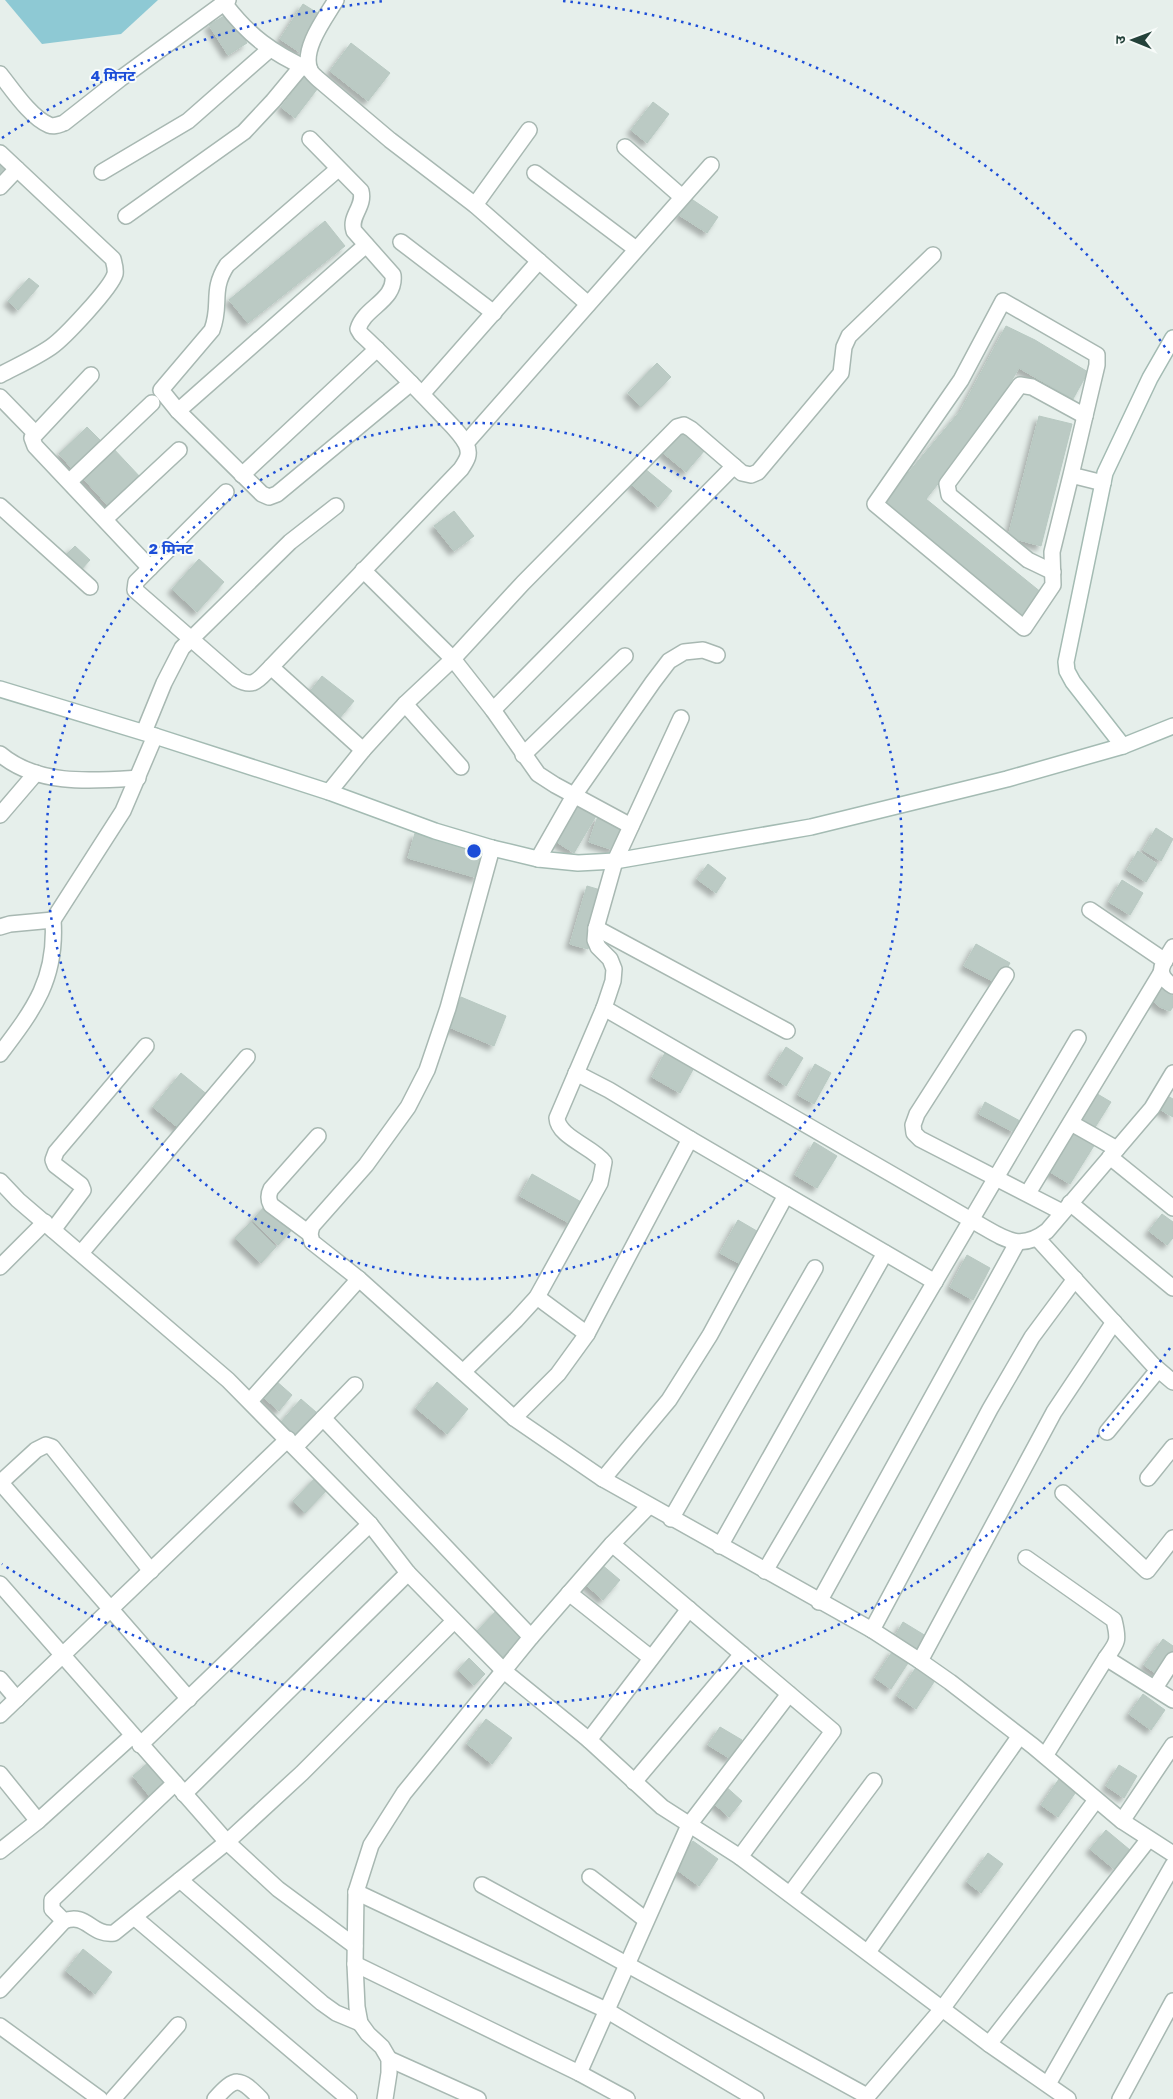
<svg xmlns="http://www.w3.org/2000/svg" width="1173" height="2099" font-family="'Golos Text','Noto Sans Devanagari',sans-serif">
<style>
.water{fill:#8ec9d4}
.building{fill:#bbcac4;stroke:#b8c9c2;filter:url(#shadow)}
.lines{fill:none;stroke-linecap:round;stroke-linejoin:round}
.street-casing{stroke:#a8b8b2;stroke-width:18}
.secondary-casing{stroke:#a4bbb3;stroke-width:18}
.street{stroke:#fff;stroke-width:15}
.secondary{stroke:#fff;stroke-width:15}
.ring{fill:none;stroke:#1d4ed8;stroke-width:2.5;stroke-dasharray:2.5 5}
.centre{fill:#1d4ed8;stroke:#f7fbf9;stroke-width:2.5}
.ring-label{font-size:15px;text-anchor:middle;font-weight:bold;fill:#1d4ed8;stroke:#f7fbf9;stroke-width:4;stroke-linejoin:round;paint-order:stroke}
</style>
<defs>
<filter id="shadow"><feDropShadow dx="-4.5" dy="4.5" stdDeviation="2.5" flood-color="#0004"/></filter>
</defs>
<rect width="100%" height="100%" fill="#e6efeb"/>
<polygon class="water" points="5,0 158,0 121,34 42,44"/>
<g class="building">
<polygon points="303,4 324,17 301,53 280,39"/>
<polygon points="229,13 247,43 228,55 209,25"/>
<polygon points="351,43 390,73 368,101 330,71"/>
<polygon points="304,77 318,88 295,118 281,107"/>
<polygon points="653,102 669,114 647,143 631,130"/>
<polygon points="0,161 9,168 0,179"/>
<polygon points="690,198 718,217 707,233 679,215"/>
<polygon points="325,221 345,246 248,323 229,300"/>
<polygon points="29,278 39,286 18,310 8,301"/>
<polygon points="1006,326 1035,340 1088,372 1073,399 1019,368 987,422 926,499 1042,593 1022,618 882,504 961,410"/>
<polygon points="657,363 671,377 641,407 628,393"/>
<polygon points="1039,416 1072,424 1041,546 1008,537"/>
<polygon points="87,427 104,444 75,472 59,454"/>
<polygon points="680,429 705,450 686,472 662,452"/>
<polygon points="111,446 142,479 111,509 80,475"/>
<polygon points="644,468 672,491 658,507 631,484"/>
<polygon points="454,511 474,536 454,551 434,526"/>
<polygon points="75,546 90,560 80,571 65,556"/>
<polygon points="199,559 224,582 197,612 172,589"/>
<polygon points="322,676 354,701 339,719 308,694"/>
<polygon points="574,803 596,816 574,853 552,839"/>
<polygon points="598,816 622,824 614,850 589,842"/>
<polygon points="1156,828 1173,839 1161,861 1143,850"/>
<polygon points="415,833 485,853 478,878 408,858"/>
<polygon points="1138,851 1157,864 1146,882 1127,870"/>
<polygon points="708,864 726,878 716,893 697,879"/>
<polygon points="1122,880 1143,893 1130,915 1109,902"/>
<polygon points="587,886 604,891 588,949 570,944"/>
<polygon points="976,944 1010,963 998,984 964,966"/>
<polygon points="1159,987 1173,996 1173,1007 1170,1011 1160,1007 1151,999"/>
<polygon points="461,997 506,1016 494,1046 449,1027"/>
<polygon points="786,1047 803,1058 786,1086 769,1075"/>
<polygon points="666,1051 695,1066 680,1093 652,1077"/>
<polygon points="815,1064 831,1073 814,1104 798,1095"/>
<polygon points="181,1073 209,1096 181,1130 153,1107"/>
<polygon points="1094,1092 1111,1102 1094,1129 1078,1119"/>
<polygon points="1162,1093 1173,1099 1173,1117 1154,1106"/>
<polygon points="985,1102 1020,1121 1014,1132 979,1114"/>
<polygon points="1072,1130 1095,1144 1070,1184 1047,1170"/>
<polygon points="814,1142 837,1156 817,1188 795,1175"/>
<polygon points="532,1174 583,1203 571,1224 520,1196"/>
<polygon points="266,1205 292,1230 278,1245 252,1220"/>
<polygon points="1162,1214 1173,1222 1173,1238 1167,1245 1149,1231"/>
<polygon points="738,1220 762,1234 744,1266 720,1253"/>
<polygon points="251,1222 276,1247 261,1263 235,1238"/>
<polygon points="967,1255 990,1268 973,1300 950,1287"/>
<polygon points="275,1380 292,1395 279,1411 262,1396"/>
<polygon points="437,1382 468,1409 447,1434 416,1408"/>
<polygon points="301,1399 316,1412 295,1436 280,1423"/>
<polygon points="317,1476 329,1488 305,1513 293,1501"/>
<polygon points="601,1564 620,1580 603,1600 584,1583"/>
<polygon points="498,1609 524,1635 500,1660 474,1634"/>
<polygon points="903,1622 926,1636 918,1650 895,1636"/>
<polygon points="1163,1639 1173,1646 1173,1657 1159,1676 1144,1665"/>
<polygon points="894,1649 910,1660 891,1689 875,1678"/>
<polygon points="469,1658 485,1674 474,1685 458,1670"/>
<polygon points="917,1666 936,1679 916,1709 897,1696"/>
<polygon points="1143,1694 1165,1710 1151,1730 1129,1714"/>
<polygon points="486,1719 512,1738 492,1764 467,1744"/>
<polygon points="720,1727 742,1740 731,1759 708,1745"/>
<polygon points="151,1760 170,1783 152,1799 133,1776"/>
<polygon points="1119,1765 1137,1776 1124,1798 1106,1786"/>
<polygon points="1059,1779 1076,1792 1058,1817 1041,1805"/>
<polygon points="724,1785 742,1801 729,1817 710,1800"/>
<polygon points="1106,1830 1130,1850 1114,1869 1090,1849"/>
<polygon points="693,1841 718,1859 699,1886 673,1867"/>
<polygon points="988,1853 1003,1864 981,1893 967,1882"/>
<polygon points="83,1949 112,1972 95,1994 66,1971"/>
</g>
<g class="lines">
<defs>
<g id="street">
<path d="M336,0C326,17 301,49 310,70C311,73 315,76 318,79L390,140L475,205L588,304"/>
<path d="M224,3C249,36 272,53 310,70"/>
<path d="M0,74C12,89 31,118 49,125C54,127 58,125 64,123L120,79L228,0"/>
<polyline points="625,147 682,197"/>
<path d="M0,153L113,259C114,263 116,269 115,274C111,288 64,338 51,347C35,358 17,366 0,375"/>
<path d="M338,169L227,265C210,291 222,304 212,330L161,390L178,411L262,494L269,497L277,494L411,383"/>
<polyline points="102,172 188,121 270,49"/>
<polyline points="535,173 636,249"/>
<polyline points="0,187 17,169"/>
<polyline points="475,205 529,130"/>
<polyline points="126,216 244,132 273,101 302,66"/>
<polyline points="401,242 494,313"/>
<polyline points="91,375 32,438 35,446 150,568"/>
<polyline points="422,394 539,261"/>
<polyline points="0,397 35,433"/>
<polyline points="178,411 366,245"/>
<polyline points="466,443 711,165"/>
<polyline points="242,475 377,349"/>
<polyline points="1071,475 1097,365 1097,355 1003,301 961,380 875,504 1024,628 1053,585 1052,552 1071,475 1103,483"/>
<polyline points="70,481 152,403"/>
<path d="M226,492L136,582L135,590L237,679C254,689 259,679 271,667L363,750"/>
<polyline points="0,506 90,587"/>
<polyline points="105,519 179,450"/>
<polyline points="363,570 453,659 493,710 538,774 555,785 631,826"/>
<polyline points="1053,572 1028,560 949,495 947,484 1020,385 1032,387 1085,416"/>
<path d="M271,667L461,469C467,460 471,454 466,444C460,432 447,421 438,411C413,385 388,359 361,334L358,329C364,307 396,301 393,275L354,231C349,216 365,207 361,191L310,139"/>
<polyline points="405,704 461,767"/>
<polyline points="493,710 734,466"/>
<polyline points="144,732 164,683 182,648 290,542 336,506"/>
<path d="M0,754C38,786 92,781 138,778"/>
<polyline points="523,755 625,656"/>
<polyline points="329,792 363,750 405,704 453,659 523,583 677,427 684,425 691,429 742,473 751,475 758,472 841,373 844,347 849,336 933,255"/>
<polyline points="0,815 36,773"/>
<polyline points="492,848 448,1008 427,1070 408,1107 366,1165 312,1226 310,1234 312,1242 359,1279 514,1418 603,1479 872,1630 920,1661 950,1682 1033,1746 1122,1821 1173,1854"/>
<polyline points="538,859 575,794 653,682 669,661 684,652 703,650 717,655"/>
<polyline points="1090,910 1165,961"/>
<polyline points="53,920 123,811 155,736"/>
<path d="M0,927L10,924L53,920C57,979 34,1009 0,1054"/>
<polyline points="596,928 787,1031"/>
<path d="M1173,947C1163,964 1153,973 1173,986"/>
<polyline points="1006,975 917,1114 913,1125 914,1133 920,1139 1062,1212"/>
<path d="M604,1008L971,1220C1000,1235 1017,1254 1047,1231L1152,1108L1173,1073"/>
<polyline points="576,1073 609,1090 690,1139 935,1282"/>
<polyline points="1071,1123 1117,1149"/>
<polyline points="1110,1157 1173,1208"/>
<polyline points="0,1181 18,1200 228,1380 370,1524 408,1573 504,1671 589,1740 662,1807 740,1857 989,2044 1068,2099"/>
<polyline points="1028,1193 1161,973"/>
<polyline points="1070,1203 1173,1288"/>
<polyline points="53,1230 83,1190 81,1185 55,1165 53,1160 56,1152 146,1046"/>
<path d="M310,1234L271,1205C268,1199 268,1195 271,1189L318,1136"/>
<polyline points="1037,1238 1153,1365 1173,1382"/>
<polyline points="81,1253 247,1057"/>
<polyline points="0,1267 45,1222"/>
<polyline points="537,1297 587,1334"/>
<path d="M463,1372L516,1320L537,1297L600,1183L604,1162C593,1147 558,1137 557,1118L604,1008L613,981L614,969L610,959L598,947L595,940L596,928L615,861L681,718"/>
<polyline points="250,1401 359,1279"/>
<polyline points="323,1418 531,1637"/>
<polyline points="514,1418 558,1374 587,1334 690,1139"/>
<polyline points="1107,1432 1158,1370"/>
<polyline points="296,1446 355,1385"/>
<polyline points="1148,1478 1173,1447"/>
<polyline points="603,1479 669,1400 710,1335 786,1195"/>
<polyline points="0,1482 189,1699"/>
<polyline points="0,1483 36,1450 46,1445 52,1447 151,1571"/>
<polyline points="1063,1493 1147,1571 1173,1538"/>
<polyline points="671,1519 815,1268"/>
<polyline points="612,1544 833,1731 740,1857"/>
<polyline points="720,1546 885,1253"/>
<path d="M1026,1558L1114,1620C1119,1640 1118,1642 1106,1658L1045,1756"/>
<polyline points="765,1571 1078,1038"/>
<polyline points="0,1584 227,1842 278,1889 355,1946"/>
<polyline points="569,1593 651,1658"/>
<polyline points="819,1602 1017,1243"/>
<polyline points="872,1630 990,1409 1032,1337 1075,1279"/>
<polyline points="1106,1658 1173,1700"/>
<polyline points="920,1661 1054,1412 1114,1322"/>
<polyline points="0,1679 17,1699"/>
<polyline points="1155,1688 1173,1660"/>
<polyline points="0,1715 288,1439"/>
<polyline points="589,1740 689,1609"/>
<polyline points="140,1745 370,1524"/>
<polyline points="0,1774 38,1821"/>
<polyline points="634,1782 742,1654"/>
<polyline points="184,1794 408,1573"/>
<polyline points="1122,1821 1173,1745"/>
<polyline points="0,1851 38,1821 132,1736"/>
<polyline points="590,1877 646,1920"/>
<polyline points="180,1880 322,2003 336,2013 360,2023"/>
<polyline points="482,1885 867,2096"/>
<polyline points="356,1892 606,2010 756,2099"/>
<polyline points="790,1894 874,1781"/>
<polyline points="134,1917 349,2099"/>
<polyline points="64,1921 52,1909 52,1900 175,1783"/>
<polyline points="868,1952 1019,1737"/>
<polyline points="355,1964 579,2073 627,2099"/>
<path d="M0,1990L64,1921C87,1912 91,1936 114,1933L227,1842L302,1773L454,1621"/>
<polyline points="0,2026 100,2099"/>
<polyline points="989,2044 1148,1840"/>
<polyline points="389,2059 478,2099"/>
<polyline points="579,2073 689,1825 789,1694"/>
<polyline points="1048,2084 1173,1865"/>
<polyline points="113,2099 178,2025"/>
<path d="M215,2099C236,2076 239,2077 261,2099"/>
<polyline points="385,2099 389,2073 389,2059 382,2047 368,2034 360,2023 357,2007 355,1964 356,1892 371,1845 404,1793 531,1637 612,1544 649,1506"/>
<polyline points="865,2099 942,2009 1096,1800"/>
<polyline points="1120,2099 1173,2001"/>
</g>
<g id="secondary">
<polyline points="0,689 155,736 329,792 435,831 492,848 538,859 578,863 615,861 811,827 1007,779 1123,746 1173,726"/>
<polyline points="1123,746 1073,682 1067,671 1066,662 1105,473 1150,378 1173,338"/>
</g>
</defs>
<use href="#street" class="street-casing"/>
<use href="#secondary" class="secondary-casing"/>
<use href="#street" class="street"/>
<use href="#secondary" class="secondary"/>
</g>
<g class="ring">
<circle cx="474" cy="851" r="428"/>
<path d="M1170 1348A855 855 0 0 1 2 1564M2 138A855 855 0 0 1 385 1M563 1A855 855 0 0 1 1170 354"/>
</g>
<circle cx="474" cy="851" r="8" class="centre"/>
<g class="ring-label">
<text x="113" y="81">4 मिनट</text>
<text x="171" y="554">2 मिनट</text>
</g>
<g transform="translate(1133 40) rotate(271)" stroke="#f7fbf9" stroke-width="4" paint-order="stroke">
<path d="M0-4L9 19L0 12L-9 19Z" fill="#24423a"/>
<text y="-8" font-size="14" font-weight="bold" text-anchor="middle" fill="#24423a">उ</text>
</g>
</svg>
